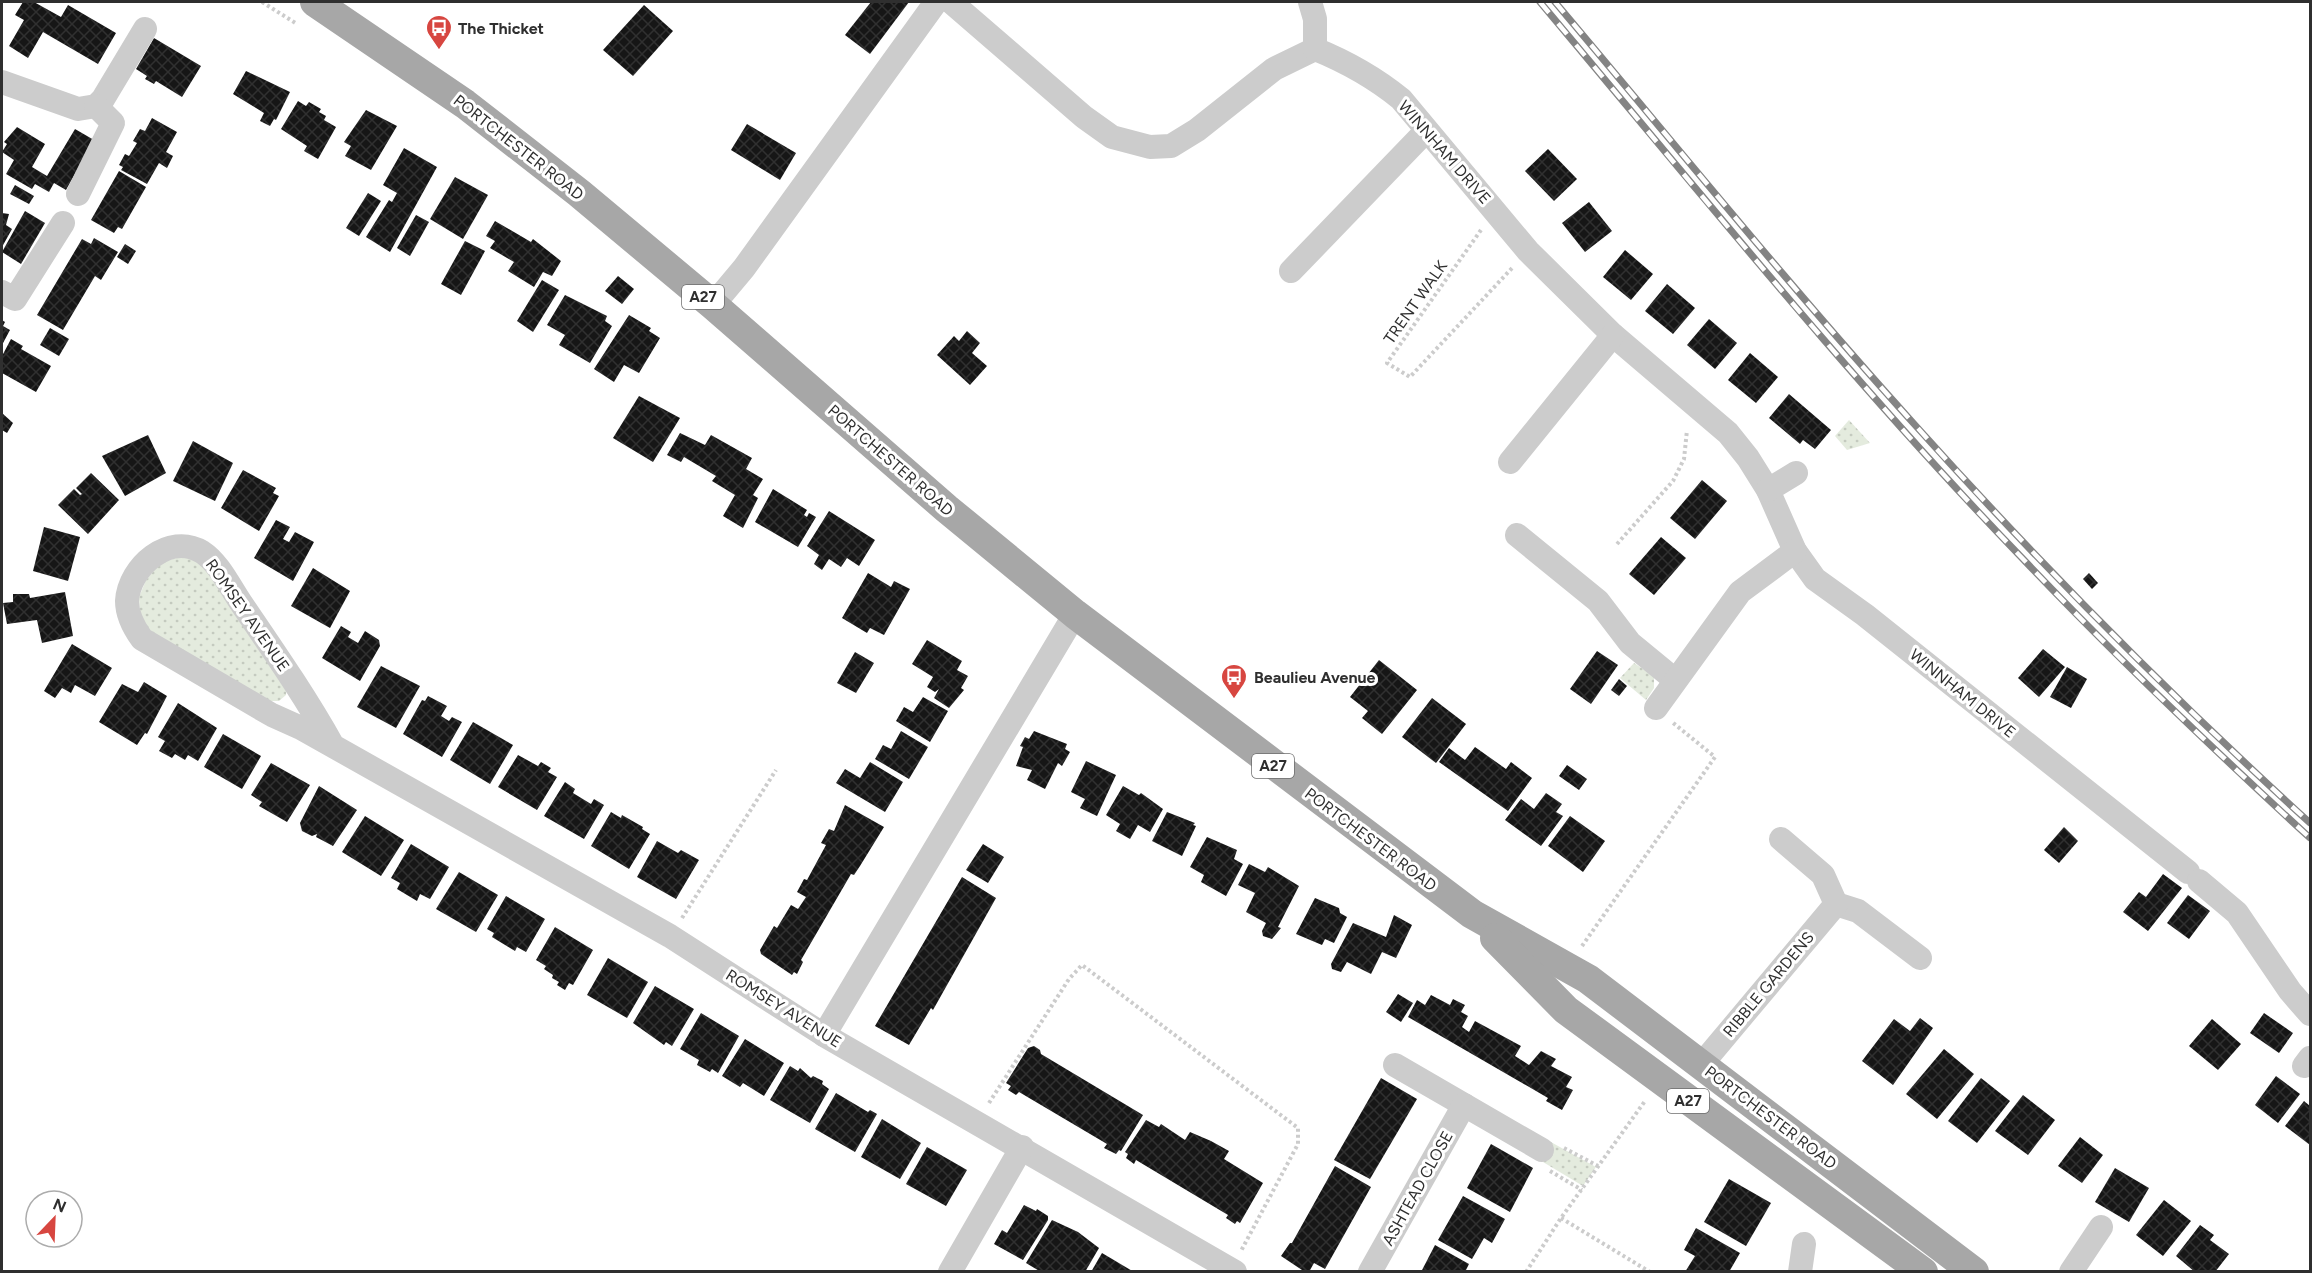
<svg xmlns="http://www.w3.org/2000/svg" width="2312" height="1273" font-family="Figtree,sans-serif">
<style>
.grass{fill:url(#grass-dots)}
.building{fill:url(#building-cross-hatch)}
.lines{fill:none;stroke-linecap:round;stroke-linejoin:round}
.path{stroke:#ccc;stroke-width:4;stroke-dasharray:3 3;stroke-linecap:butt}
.minor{stroke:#ccc;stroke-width:24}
.major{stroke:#a7a7a7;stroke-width:30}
.rail-casing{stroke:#848484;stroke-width:7}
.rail{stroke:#fff;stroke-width:4.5;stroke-dasharray:14;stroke-linecap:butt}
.labels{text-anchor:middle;stroke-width:6;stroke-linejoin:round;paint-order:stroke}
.shield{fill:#fff;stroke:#6d6d6d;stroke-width:1.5}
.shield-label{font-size:15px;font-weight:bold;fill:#2f2f2f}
.poi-label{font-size:16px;font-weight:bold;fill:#2f2f2f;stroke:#fff;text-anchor:start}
.street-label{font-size:16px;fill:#2f2f2f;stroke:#fff}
</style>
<defs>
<pattern id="grass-dots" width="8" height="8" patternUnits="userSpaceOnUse" patternTransform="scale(1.5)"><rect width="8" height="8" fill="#e4ebde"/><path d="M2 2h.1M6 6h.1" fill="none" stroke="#c4cabf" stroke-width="1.8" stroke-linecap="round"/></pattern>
<pattern id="building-cross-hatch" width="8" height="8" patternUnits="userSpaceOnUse" patternTransform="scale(1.5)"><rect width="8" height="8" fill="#161616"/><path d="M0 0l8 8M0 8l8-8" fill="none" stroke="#303030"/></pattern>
</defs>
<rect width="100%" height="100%" fill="#fff"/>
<g class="grass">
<polygon points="1849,420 1870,443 1847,450 1835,436"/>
<polygon points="183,556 202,564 287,684 286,695 279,701 268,701 148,631 140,618 139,597 146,580 160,563"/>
<polygon points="1634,663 1654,676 1654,688 1646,700 1620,678"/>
<polygon points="1549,1141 1596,1167 1583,1186 1538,1159"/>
</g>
<g class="building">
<polygon points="23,2 34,2 61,17 68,5 116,33 98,64 43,32 28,58 9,46 24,20 15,15"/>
<polygon points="871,2 909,2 870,54 845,35"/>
<polygon points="644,5 673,31 633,76 603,50"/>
<polygon points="154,38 201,66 182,97 156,81 154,84 145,79 147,76 136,69"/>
<polygon points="246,71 290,92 276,120 274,119 270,126 260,121 264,113 233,94"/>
<polygon points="298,101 306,106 309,102 321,109 319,112 326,116 324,120 336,127 318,159 304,151 307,146 281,129"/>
<polygon points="366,110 397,126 371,170 345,156 351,146 344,142"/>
<polygon points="152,118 177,132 166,152 173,156 167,168 159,163 147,184 121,170 123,167 119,165 125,154 129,156 137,143 133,141 140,129 145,131"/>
<polygon points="747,124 796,153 780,180 731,150"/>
<polygon points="17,127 45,144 32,167 47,176 75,129 94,140 66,190 54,183 49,192 35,184 32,189 6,174 14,160 2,152 7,144 4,142"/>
<polygon points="404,148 437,167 390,252 366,237 389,200 392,202 397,193 383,185"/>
<polygon points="1548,149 1577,179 1554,201 1525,171"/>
<polygon points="119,171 146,187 122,229 118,227 114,233 91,220"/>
<polygon points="455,177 488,195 463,239 430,219"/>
<polygon points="15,185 34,196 29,204 10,194"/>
<polygon points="368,193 381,201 359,236 346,228"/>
<polygon points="1589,202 1612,231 1585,252 1562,223"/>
<polygon points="25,211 45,223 21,264 2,252"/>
<polygon points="2,213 9,214 6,225 12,229 2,247"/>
<polygon points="416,215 429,222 410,256 397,248"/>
<polygon points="495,221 531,242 533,239 561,261 552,276 543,272 534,287 508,271 514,262 490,248 495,241 486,236"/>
<polygon points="94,238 118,252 101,280 95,276 63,330 37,315 82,239 91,244"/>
<polygon points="465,241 485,251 461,295 441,284"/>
<polygon points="125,244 136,251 128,264 117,257"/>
<polygon points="1625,250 1653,274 1631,300 1603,277"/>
<polygon points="618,276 634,289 622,304 605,291"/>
<polygon points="542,280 559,290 533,332 517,321"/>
<polygon points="1667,284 1695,308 1673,334 1645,311"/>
<polygon points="565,295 607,316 605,321 612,326 590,363 559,345 565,335 547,325"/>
<polygon points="629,315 651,328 649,331 660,338 639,373 624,365 614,382 594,369"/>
<polygon points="1709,319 1737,343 1715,369 1687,345"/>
<polygon points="2,320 5,322 3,326 10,330 2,345"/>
<polygon points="50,328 69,339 59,356 40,345"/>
<polygon points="967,331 980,343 972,353 987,366 970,385 937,355 954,336 959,341"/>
<polygon points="11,339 23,346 21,349 51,366 36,392 2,373 2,356"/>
<polygon points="1750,353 1778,377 1756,403 1728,380"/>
<polygon points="1789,394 1831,430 1815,449 1803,440 1800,444 1769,418"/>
<polygon points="639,396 680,418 653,462 613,438"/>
<polygon points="2,413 13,423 7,433 2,430"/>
<polygon points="680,433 705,445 711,435 752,458 746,469 763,479 753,495 758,498 743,528 723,516 735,495 712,481 716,476 684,457 681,462 667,455"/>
<polygon points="148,435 166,473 125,496 102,456"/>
<polygon points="193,441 233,463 215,501 173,481"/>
<polygon points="243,470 276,488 273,493 279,496 259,531 221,508"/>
<polygon points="91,473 119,500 88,534 58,505 74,489 80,495 82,494 76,488"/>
<polygon points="1702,480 1727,501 1695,539 1670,518"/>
<polygon points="773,489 807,510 804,515 807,517 809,513 816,517 798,547 755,522"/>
<polygon points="829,511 875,540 859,566 847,558 841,567 829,559 822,570 814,564 819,555 807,546"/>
<polygon points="276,520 290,527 283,539 289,542 295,532 314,542 293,581 254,558"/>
<polygon points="44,527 80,537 68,581 33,571"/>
<polygon points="1661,537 1686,558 1654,595 1629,574"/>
<polygon points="313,568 350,591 330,628 291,606"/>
<polygon points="868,573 891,587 894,581 910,589 884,635 870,628 867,633 842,618"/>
<polygon points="2089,573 2098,583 2092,589 2083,579"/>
<polygon points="65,592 73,636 42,643 37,620 7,624 3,603 13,602 13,594 29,594 30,598"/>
<polygon points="341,626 351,632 348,637 358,643 365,631 379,640 380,646 360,681 322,658"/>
<polygon points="927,640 962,661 957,670 968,676 961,688 964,690 949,708 934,698 939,689 935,692 927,687 933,677 912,664"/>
<polygon points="72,644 112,668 95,696 75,685 71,693 62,688 55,698 44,691"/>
<polygon points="2043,649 2065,667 2039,697 2018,678"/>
<polygon points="1597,651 1618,665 1591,704 1570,689"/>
<polygon points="855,652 874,663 856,693 837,683"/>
<polygon points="1379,660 1417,690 1382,734 1362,718 1368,711 1350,697"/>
<polygon points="381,666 420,686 396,728 357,707"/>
<polygon points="2067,667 2087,679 2071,708 2050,697"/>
<polygon points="1619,679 1627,686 1619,696 1611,690"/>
<polygon points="144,682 167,696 147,734 145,733 137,745 99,722 122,684 138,692"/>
<polygon points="428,696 447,706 441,716 449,721 452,717 462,722 442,757 403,734 422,700 425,701"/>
<polygon points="923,697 948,711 930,742 896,721 904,707 913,712"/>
<polygon points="1432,698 1466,724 1436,763 1402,737"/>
<polygon points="178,703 217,728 198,761 188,755 185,760 175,754 172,758 159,751 165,741 158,737"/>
<polygon points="473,722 513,745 490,784 450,760"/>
<polygon points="901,731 928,747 909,779 875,759 883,745 891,749"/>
<polygon points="1034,731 1067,744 1065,749 1070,752 1062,766 1058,763 1045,789 1027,780 1032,770 1016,766 1023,747 1020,746 1025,737 1029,739"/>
<polygon points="223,734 261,756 242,789 204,767"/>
<polygon points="1475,747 1506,769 1511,762 1532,778 1508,811 1439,762 1449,748 1465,760"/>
<polygon points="518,755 538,766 541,762 551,768 548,772 557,777 537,810 498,787"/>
<polygon points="1086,761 1116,775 1097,816 1080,808 1085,799 1071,792"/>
<polygon points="870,762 903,782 885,812 836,783 845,769 860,778"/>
<polygon points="271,763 310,785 287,822 259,806 262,802 251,795"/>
<polygon points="1567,765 1587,779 1579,790 1559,776"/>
<polygon points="565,782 575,789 573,793 591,804 594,799 604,805 584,839 544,816"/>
<polygon points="319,786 357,810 333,846 316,837 317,834 312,836 302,831 300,823"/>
<polygon points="1123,786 1139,795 1141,793 1163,809 1150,832 1138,825 1130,839 1116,831 1120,824 1106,815"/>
<polygon points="1546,793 1562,804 1556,812 1563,816 1541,846 1505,820 1521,799 1534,809"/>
<polygon points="845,805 884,827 860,866 854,875 851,874 801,960 803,962 797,974 794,972 792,975 761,954 760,950 774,926 777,928 791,905 798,909 806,897 797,892 804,879 807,880 826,845 821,843 829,829 834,831"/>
<polygon points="611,812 621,818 622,815 643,827 642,829 650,834 629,869 591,846"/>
<polygon points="1167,812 1195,823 1193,825 1196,826 1182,856 1152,841"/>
<polygon points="365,816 404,840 381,876 342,852"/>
<polygon points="1570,816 1605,841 1583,872 1548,846"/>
<polygon points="2064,827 2078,841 2059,863 2044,850"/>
<polygon points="1207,837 1237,850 1234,859 1243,864 1226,896 1201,882 1204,875 1190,867"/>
<polygon points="657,841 678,853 681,850 699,860 676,899 637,877"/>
<polygon points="411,844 449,867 430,899 420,894 417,901 397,889 400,883 391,878"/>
<polygon points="983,844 1004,857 988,883 966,870"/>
<polygon points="1249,864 1265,872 1268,867 1299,886 1278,927 1281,928 1272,939 1263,936 1262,931 1266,923 1246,912 1255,893 1238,885"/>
<polygon points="459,872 498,895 476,932 436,909"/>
<polygon points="2163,874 2182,888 2148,931 2123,912 2139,892 2146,897"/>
<polygon points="962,877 996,898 933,1010 931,1008 909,1045 875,1026"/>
<polygon points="2188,895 2210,911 2189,939 2167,923"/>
<polygon points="506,896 545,919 526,952 517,947 515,951 492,937 494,933 487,929"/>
<polygon points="1315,898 1339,908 1340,913 1347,917 1334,943 1325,939 1322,945 1296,934"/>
<polygon points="1394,915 1412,925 1396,958 1382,952 1371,974 1347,962 1341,972 1332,969 1331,964 1353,923 1386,937"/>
<polygon points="555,927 593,950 573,985 569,983 565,990 557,985 559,982 552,978 553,975 544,969 546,966 536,960"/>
<polygon points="608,958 648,982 627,1018 587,995"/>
<polygon points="655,986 694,1009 672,1046 666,1042 664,1045 633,1023"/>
<polygon points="1398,994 1413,1003 1401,1022 1386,1012"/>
<polygon points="1431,995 1450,1005 1453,999 1465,1005 1461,1012 1468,1016 1462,1027 1469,1032 1475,1021 1521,1046 1515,1056 1529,1065 1541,1051 1556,1059 1551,1066 1572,1077 1566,1087 1573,1090 1562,1110 1546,1101 1548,1098 1408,1017 1417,1000 1425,1005"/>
<polygon points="701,1013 739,1036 718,1073 712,1069 710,1072 697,1065 699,1060 680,1049"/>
<polygon points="2264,1013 2293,1033 2279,1053 2250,1033"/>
<polygon points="1920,1018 1933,1028 1893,1085 1862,1061 1894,1019 1910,1031"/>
<polygon points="2212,1019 2241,1044 2218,1070 2189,1046"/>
<polygon points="745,1039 784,1063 764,1096 743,1083 740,1087 722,1076"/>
<polygon points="1034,1046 1040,1050 1041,1054 1143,1115 1121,1151 1119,1150 1116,1154 1104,1148 1107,1144 1019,1092 1016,1095 1008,1090 1011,1086 1006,1083 1028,1048"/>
<polygon points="1944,1049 1974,1074 1937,1119 1906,1094"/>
<polygon points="790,1066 798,1071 800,1068 811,1078 813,1076 823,1081 822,1084 829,1089 810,1123 770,1100"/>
<polygon points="2276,1076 2300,1094 2278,1123 2255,1105"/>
<polygon points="1381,1078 1417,1099 1370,1179 1334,1160"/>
<polygon points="1981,1078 2010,1101 1977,1143 1948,1121"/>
<polygon points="836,1093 868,1112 870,1110 877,1114 855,1152 815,1129"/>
<polygon points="2023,1095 2055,1120 2028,1155 1995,1131"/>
<polygon points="2304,1101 2310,1106 2310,1145 2285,1126"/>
<polygon points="882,1119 921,1143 900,1179 861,1157"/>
<polygon points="1146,1120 1159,1127 1161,1124 1185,1140 1190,1132 1211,1141 1229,1151 1224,1159 1263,1183 1240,1223 1237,1221 1235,1224 1226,1218 1228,1215 1136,1160 1134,1164 1126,1158 1128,1154 1125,1152"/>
<polygon points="2080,1137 2103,1155 2082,1183 2058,1166"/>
<polygon points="1491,1144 1533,1168 1510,1212 1467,1188"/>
<polygon points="927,1147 967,1170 946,1206 906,1184"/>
<polygon points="1335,1166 1371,1187 1325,1269 1314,1263 1309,1272 1305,1272 1281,1256 1290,1243 1292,1243"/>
<polygon points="2115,1168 2149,1188 2129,1222 2095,1202"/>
<polygon points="1729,1179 1771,1203 1746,1246 1704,1222"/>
<polygon points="1463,1196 1505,1219 1492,1243 1484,1238 1472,1259 1438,1240"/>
<polygon points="2164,1200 2191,1221 2163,1256 2136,1235"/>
<polygon points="1024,1205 1036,1211 1037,1209 1048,1216 1048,1220 1023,1260 994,1244 1002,1230 1007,1233"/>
<polygon points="1052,1220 1078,1232 1099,1248 1085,1272 1041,1272 1026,1263"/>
<polygon points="2200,1225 2214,1235 2210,1240 2229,1254 2215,1272 2195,1272 2176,1256"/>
<polygon points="1696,1228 1740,1253 1729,1272 1685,1272 1695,1256 1684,1250"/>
<polygon points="1435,1245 1469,1264 1465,1272 1421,1272"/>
<polygon points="1102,1253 1134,1272 1091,1272"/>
</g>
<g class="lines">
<g class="path">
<polyline points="262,2 297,24"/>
<polyline points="1481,230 1387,363 1410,377 1513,267"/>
<polyline points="1617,544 1673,481 1684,459 1687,430"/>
<polyline points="682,918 776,770"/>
<polyline points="1582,946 1715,757 1672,722"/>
<polyline points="989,1103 1069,979 1082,965 1298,1128 1298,1144 1241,1251"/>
<polyline points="1564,1148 1598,1166"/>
<polyline points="1550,1171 1582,1190"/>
<polyline points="1561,1218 1650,1272"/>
<polyline points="1526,1272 1561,1218 1645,1101"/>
</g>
<g class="minor">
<path d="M951,2L1084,117L1112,137L1150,147L1171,146L1197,130L1274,69L1315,49C1347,62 1374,77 1401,99L1528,251L1613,335L1728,433L1748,458L1768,490L1795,551L1815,579L1865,615L2188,872"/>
<polyline points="1310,2 1315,19 1315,49"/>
<polyline points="2,82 78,109 96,106 103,99 145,29"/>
<polyline points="78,194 113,123 96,106"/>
<polyline points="1291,271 1426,131"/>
<polyline points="2,292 15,299 63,223"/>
<polyline points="713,305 744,268 936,2"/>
<polyline points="1510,462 1613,335"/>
<polyline points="1768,490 1796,473"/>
<polyline points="1517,535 1598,601 1630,643 1675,680"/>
<polyline points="1656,708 1740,592 1795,551"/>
<path d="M333,746C305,696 273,650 241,603C230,587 219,563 202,552C169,532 129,567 127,601C127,616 134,628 142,639L272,715L301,728L670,936L824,1035L1235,1272"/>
<polyline points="2199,881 2237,913 2290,991 2310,1014"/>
<polyline points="1836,904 1858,911 1920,958"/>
<polyline points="824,1035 1075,614"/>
<polyline points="1395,1065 1542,1150"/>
<polyline points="1701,1065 1836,904 1823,875 1781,839"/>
<polyline points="2304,1066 2310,1058"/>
<polyline points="950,1272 1022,1147"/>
<polyline points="1370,1272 1464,1105"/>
<polyline points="1800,1272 1804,1244"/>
<polyline points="2071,1272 2101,1227"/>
</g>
<g class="major">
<polyline points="315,2 465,104 579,193 713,305 947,509 1075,614 1472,914 1588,979 1974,1272"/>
<polyline points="1495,938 1566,1010 1923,1272"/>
</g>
<defs>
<g id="rail">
<path d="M1540,2C1698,190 1852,382 2023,559C2115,656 2212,748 2310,838"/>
<path d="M1555,2C1674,143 1791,288 1915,425C2040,564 2172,697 2310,823"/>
</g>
</defs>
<use href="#rail" class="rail-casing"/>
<use href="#rail" class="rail"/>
</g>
<defs>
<symbol id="bus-pin" viewBox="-11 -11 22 30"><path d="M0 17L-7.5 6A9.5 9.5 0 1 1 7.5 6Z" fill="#d74640" stroke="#fff"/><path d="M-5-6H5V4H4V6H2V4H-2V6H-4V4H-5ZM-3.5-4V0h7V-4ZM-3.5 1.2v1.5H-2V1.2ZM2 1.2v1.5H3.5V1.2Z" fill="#fff"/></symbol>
</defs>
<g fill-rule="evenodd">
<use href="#bus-pin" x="424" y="13" width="30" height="40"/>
<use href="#bus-pin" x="1219" y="662" width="30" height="40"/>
</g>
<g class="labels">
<g class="shield">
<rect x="682" y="285" width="42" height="24" rx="4.5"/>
<rect x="1252" y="754" width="42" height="24" rx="4.5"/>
<rect x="1667" y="1089" width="42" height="24" rx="4.5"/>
</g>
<g class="shield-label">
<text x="703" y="302">A27</text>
<text x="1273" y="771">A27</text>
<text x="1688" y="1106">A27</text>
</g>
<g class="poi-label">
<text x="458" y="34">The Thicket</text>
<text x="1254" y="683">Beaulieu Avenue</text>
</g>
<g class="street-label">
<text transform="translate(519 147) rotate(38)" y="6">PORTCHESTER ROAD</text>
<text transform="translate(1445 152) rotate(49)" y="6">WINNHAM DRIVE</text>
<text transform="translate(1415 302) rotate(-55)" y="6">TRENT WALK</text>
<text transform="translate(891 460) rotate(41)" y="6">PORTCHESTER ROAD</text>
<text transform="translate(248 615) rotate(55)" y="6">ROMSEY AVENUE</text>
<text transform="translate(1963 693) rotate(39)" y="6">WINNHAM DRIVE</text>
<text transform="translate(1371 839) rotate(37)" y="6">PORTCHESTER ROAD</text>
<text transform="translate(1768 984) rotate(-50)" y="6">RIBBLE GARDENS</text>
<text transform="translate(784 1008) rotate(32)" y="6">ROMSEY AVENUE</text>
<text transform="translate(1771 1117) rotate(37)" y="6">PORTCHESTER ROAD</text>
<text transform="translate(1417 1188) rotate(-61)" y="6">ASHTEAD CLOSE</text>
</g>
</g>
<rect width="2312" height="1273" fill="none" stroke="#2f2f2f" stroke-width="6"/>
<g transform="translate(54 1219) rotate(23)"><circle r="28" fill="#ffffff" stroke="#acacac" stroke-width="1.5"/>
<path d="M0-4.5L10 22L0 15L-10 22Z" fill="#d74640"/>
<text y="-9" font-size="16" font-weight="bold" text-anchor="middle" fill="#2f2f2f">N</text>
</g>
</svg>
